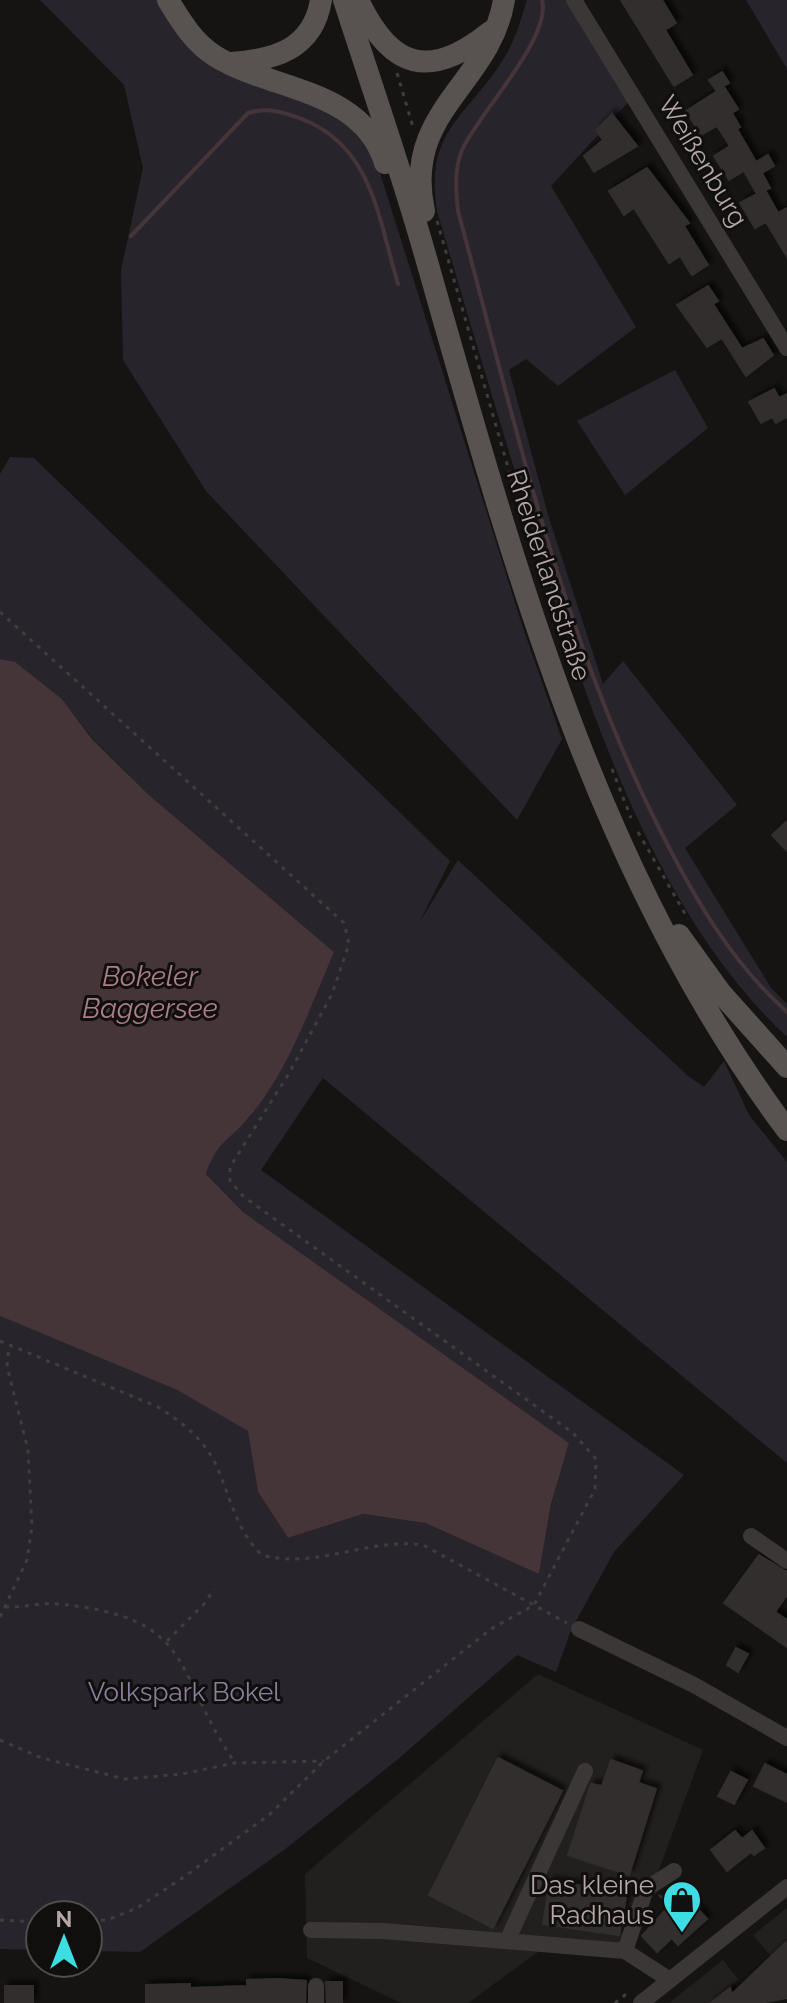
<svg xmlns="http://www.w3.org/2000/svg" width="787" height="2003" font-family="Raleway,sans-serif">
<style>
.built{fill:#22201f}
.green{fill:#27242c}
.water{fill:#453538}
.lines{fill:none;stroke-linecap:round;stroke-linejoin:round}
.stream{stroke:#453538;stroke-width:4}
.building{fill:#312f2e;stroke:#302e2d;stroke-width:2;filter:url(#shadow)}
.path{stroke:#423d3d;stroke-width:3;stroke-dasharray:4 6;stroke-linecap:butt}
.minor{stroke:#3b3736;stroke-width:16}
.major{stroke:#585251;stroke-width:22}
.labels{text-anchor:middle;stroke-width:6;stroke-linejoin:round;paint-order:stroke}
.street-label{font-size:26px;fill:#b4a7a6;stroke:#100f0e}
.park-label{font-size:26px;fill:#8c7e9e;stroke:#100f0e}
.poi-label{font-size:26px;fill:#b4a7a6;stroke:#100f0e;text-anchor:end}
.water-label{font-size:28px;font-style:italic;fill:#ad7f87;stroke:#100f0e}
</style>
<defs>
<filter id="shadow"><feDropShadow dx="4.5" dy="-4.5" stdDeviation="2" flood-color="#0009"/></filter>
</defs>
<rect width="100%" height="100%" fill="#151413"/>
<g class="built">
<polygon points="538,1674 703,1750 631,1946 553,1941 468,2003 401,2003 307,1958 305,1874"/>
<polygon points="787,1908 787,1976 753,1935"/>
<polygon points="723,1960 738,1979 730,1988 738,2003 669,2003"/>
</g>
<g class="green">
<polygon points="40,0 158,0 188,45 342,118 375,157 523,628 562,739 517,820 206,491 123,360 121,270 143,168 124,85"/>
<path d="M527,0H568L632,98L551,186L636,327L558,386L526,359L509,370L549,518L603,684L623,661L737,805L685,848L771,988L787,1004V1037C650,909 583,693 529,518C498,416 467,313 437,211C425,132 463,120 501,63C514,44 520,22 527,0Z"/>
<polygon points="746,0 787,0 787,69"/>
<polygon points="675,370 708,428 625,495 577,421"/>
<polygon points="10,457 34,458 450,861 419,923 458,860 688,1076 704,1087 724,1061 749,1115 787,1162 787,1463 323,1078 261,1170 684,1475 614,1552 571,1630 556,1672 517,1655 397,1760 284,1850 140,1952 88,1951 88,1915 40,1915 40,1950 0,1949 0,1316 177,1390 249,1431 258,1492 288,1538 363,1514 425,1523 539,1574 551,1504 569,1443 243,1212 206,1174 216,1147 250,1117 334,952 149,795 92,738 62,699 15,663 0,659 0,474"/>
</g>
<path class="water" d="M0,659L15,662L62,699L92,739L149,795L334,952C310,1007 289,1070 250,1116C229,1142 218,1139 206,1174L243,1212L569,1443L551,1504L539,1574L425,1523L363,1514L288,1538L258,1492L248,1431L177,1390L0,1316Z"/>
<g class="lines">
<g class="stream">
<path d="M542,0C552,38 478,114 462,150C454,169 456,191 458,211C515,421 561,635 660,830C694,897 730,961 787,1012"/>
<path d="M131,236L248,113C268,107 282,112 302,119C373,147 378,218 398,284"/>
</g>
</g>
<g class="building">
<polygon points="621,0 662,0 676,23 665,30 692,75 674,86"/>
<polygon points="722,72 729,83 716,90 709,80"/>
<polygon points="724,87 738,109 732,113 740,127 737,129 756,162 768,155 774,166 762,173 770,188 765,190 778,213 787,208 787,257 766,222 755,228 740,203 757,194 744,171 729,180 714,156 730,146 717,126 701,135 686,111"/>
<polygon points="612,114 637,146 594,172 584,156 603,140 596,130"/>
<polygon points="647,168 689,223 684,226 708,265 692,275 680,256 669,263 634,208 624,215 609,191"/>
<polygon points="708,286 718,301 713,304 742,349 763,339 773,355 746,376 722,338 707,347 677,305"/>
<polygon points="774,389 779,398 787,394 787,417 776,423 772,417 761,423 749,402"/>
<polygon points="787,821 787,851 772,835"/>
<polygon points="759,1555 787,1572 787,1595 775,1612 787,1620 787,1647 724,1603"/>
<polygon points="736,1648 748,1654 738,1672 727,1665"/>
<polygon points="498,1758 562,1791 493,1928 429,1895"/>
<polygon points="611,1760 642,1771 638,1783 656,1789 629,1875 568,1855 591,1784 602,1786"/>
<polygon points="765,1764 787,1775 787,1802 754,1786"/>
<polygon points="731,1772 747,1780 734,1804 718,1796"/>
<polygon points="735,1831 742,1839 752,1831 764,1848 754,1855 751,1852 727,1871 711,1850"/>
<polygon points="550,1881 627,1892 619,1935 543,1924"/>
<polygon points="678,1887 707,1919 678,1945 672,1938 657,1952 642,1936 669,1906 660,1896 671,1898"/>
<polygon points="787,1941 787,1998 761,2003 711,2003 730,1988 732,1994"/>
<polygon points="278,1979 306,1981 305,2003 146,2003 146,1985 190,1984 190,1988 247,1986 247,1980"/>
<polygon points="326,1982 342,1982 342,2003 327,2003"/>
<rect x="5" y="1986" width="28" height="17"/>
</g>
<g class="lines">
<g class="path">
<polyline points="397,73 413,127"/>
<polyline points="437,221 518,502"/>
<polyline points="0,612 344,923 349,944 332,994 288,1075 230,1167 230,1181 244,1197 573,1433 596,1459 595,1489 534,1605 491,1629 324,1761 269,1815 181,1879 137,1908 107,1920 88,1921"/>
<polyline points="612,769 631,818"/>
<polyline points="638,832 688,919"/>
<path d="M0,1341L158,1407C180,1421 200,1436 213,1459C230,1492 234,1529 262,1555C316,1570 369,1537 423,1545L567,1623"/>
<path d="M5,1607C23,1608 41,1602 59,1604C197,1618 171,1669 235,1763"/>
<polyline points="0,1617 27,1560 32,1527 28,1450 7,1366 9,1346"/>
<polyline points="167,1641 205,1603 214,1589"/>
<polyline points="0,1740 42,1758 125,1779 182,1774 235,1763 324,1761"/>
<polyline points="0,1920 40,1922"/>
<polyline points="615,2003 630,1991"/>
</g>
<g class="minor">
<polyline points="574,0 787,348"/>
<polyline points="751,1536 787,1561"/>
<polyline points="579,1629 694,1685 787,1738"/>
<polyline points="311,1930 383,1931 625,1951 670,1980"/>
<polyline points="507,1941 585,1771"/>
<polyline points="625,1951 646,1889 674,1871"/>
<polyline points="316,1986 316,2003"/>
<polyline points="641,2003 787,1887"/>
</g>
<g class="major">
<path d="M168,0C181,21 193,42 215,56C271,91 362,88 385,163"/>
<path d="M344,0C371,84 400,167 424,251C512,558 593,870 787,1130"/>
<path d="M358,0C391,70 430,80 490,32"/>
<path d="M231,63C275,60 313,49 321,0"/>
<path d="M424,211C402,111 490,85 504,0"/>
<polyline points="679,935 720,992 787,1067"/>
</g>
</g>
<defs>
<symbol id="shop-pin" viewBox="-11 -11 22 30"><path d="M0 17L-7.5 6A9.5 9.5 0 1 1 7.5 6Z" fill="#3ddee3" stroke="#100f0e"/><path d="M-5-2.5h2.3a2.7 3.5 0 0 1 5.4 0H5L5.5 6h-11ZM-1.5-2.5h3a1.5 2.3 0 0 0-3 0Z" fill="#111"/></symbol>
</defs>
<g fill-rule="evenodd">
<use href="#shop-pin" x="660" y="1878" width="44" height="60"/>
</g>
<g class="labels">
<g class="street-label">
<text transform="translate(703 161) rotate(59)" y="9">Weißenburg</text>
<text transform="translate(549 575) rotate(72)" y="9">Rheiderlandstraße</text>
</g>
<g class="park-label">
<text x="184" y="1701">Volkspark Bokel</text>
</g>
<g class="poi-label">
<text x="654" y="1894">Das kleine<tspan x="654" dy="30">Radhaus</tspan></text>
</g>
<g class="water-label">
<text x="150" y="986">Bokeler<tspan x="150" dy="32">Baggersee</tspan></text>
</g>
</g>
<g transform="translate(64 1939)"><circle r="38" fill="#100f0e" stroke="#524c4b" stroke-width="2"/>
<path d="M0-6L14 30L0 20L-14 30Z" fill="#3ddee3"/>
<text y="-12" font-size="22" font-weight="bold" text-anchor="middle" fill="#b4a7a6">N</text>
</g>
</svg>
